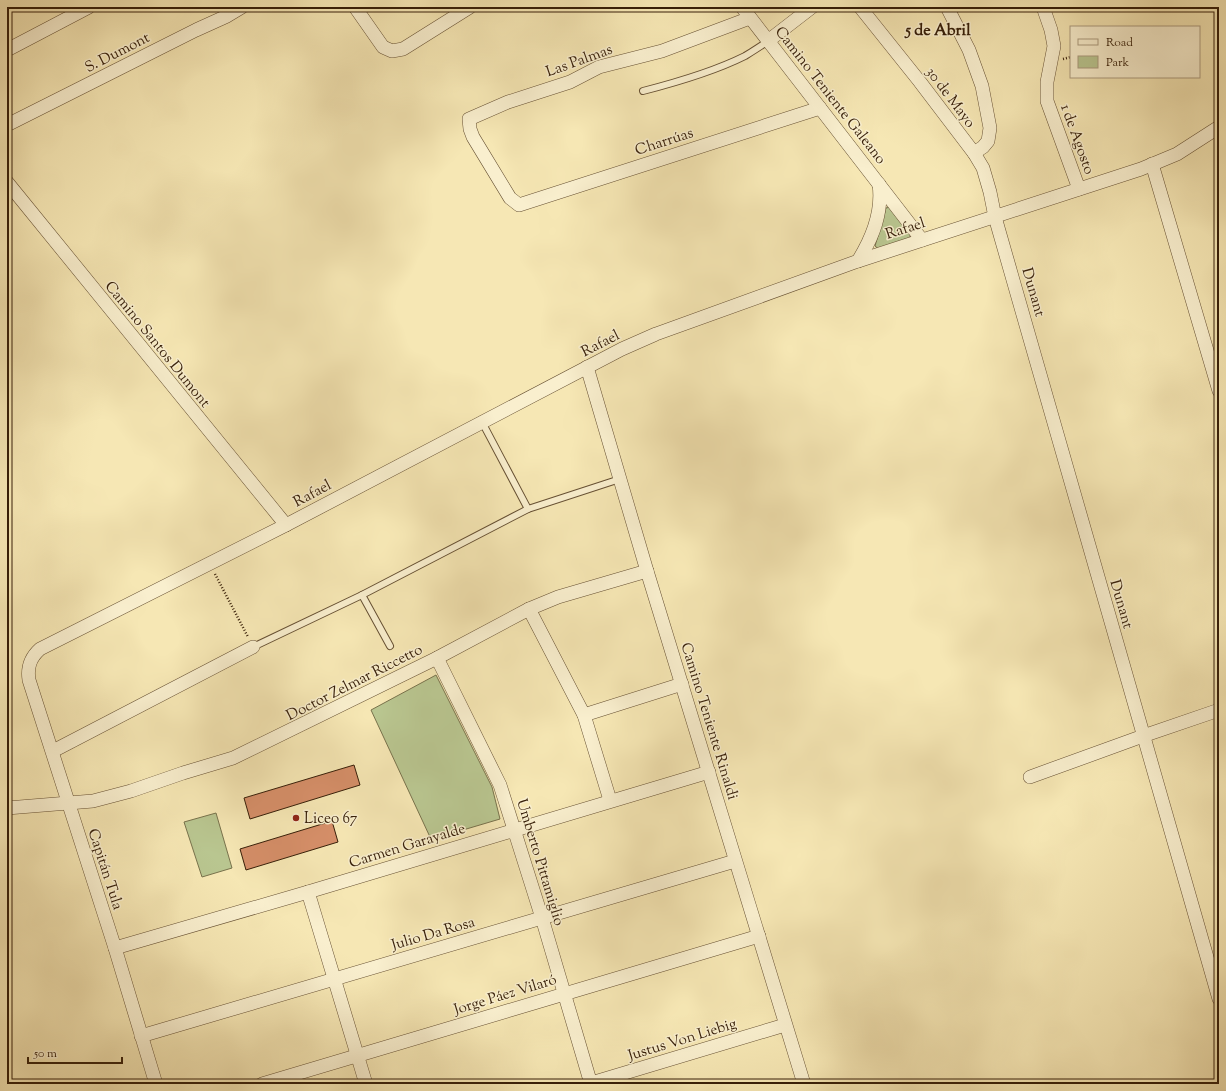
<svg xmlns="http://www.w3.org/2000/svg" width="1226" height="1091" font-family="'Sorts Mill Goudy',serif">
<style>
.green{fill:#b9c690;stroke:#78724c}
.building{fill:#d68f69;stroke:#361e08}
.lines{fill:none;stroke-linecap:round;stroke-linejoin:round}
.service-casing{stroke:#665033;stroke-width:8}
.minor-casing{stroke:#665033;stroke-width:14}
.path{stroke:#361e08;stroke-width:2.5;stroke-dasharray:1 2;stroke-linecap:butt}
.service{stroke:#f9efce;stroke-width:6}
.minor{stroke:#f9efce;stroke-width:13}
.poi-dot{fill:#8f2418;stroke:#f9efce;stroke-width:1.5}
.labels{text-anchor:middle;stroke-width:3;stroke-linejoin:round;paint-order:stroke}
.street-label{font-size:15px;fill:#361e08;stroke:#f9efce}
.poi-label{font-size:15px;fill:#361e08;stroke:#f9efce;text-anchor:start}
.neighbourhood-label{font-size:16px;font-weight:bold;fill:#361e08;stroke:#f9efce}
</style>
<rect width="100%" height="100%" fill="#f6e7b4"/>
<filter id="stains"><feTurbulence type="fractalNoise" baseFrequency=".005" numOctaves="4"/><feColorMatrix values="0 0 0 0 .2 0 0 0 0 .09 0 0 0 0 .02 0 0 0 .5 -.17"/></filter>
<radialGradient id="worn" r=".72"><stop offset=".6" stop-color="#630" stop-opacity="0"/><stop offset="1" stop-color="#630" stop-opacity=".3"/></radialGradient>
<g class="green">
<polygon points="890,207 911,233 909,240 880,250 875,246 886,208"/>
<polygon points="436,675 492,787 500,819 436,838 430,837 371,710"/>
<polygon points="216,813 232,868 202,877 184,822"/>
</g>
<g class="building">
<polygon points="354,765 360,785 250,819 244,798"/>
<polygon points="332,821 338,842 246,870 240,849"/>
</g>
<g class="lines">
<defs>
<g id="service">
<path d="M643,91C678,82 713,72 745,56C753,51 761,46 768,41"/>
<polyline points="482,422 528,509"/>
<polyline points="362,595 390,646"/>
<polyline points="253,647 362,595 528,509 620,479"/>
</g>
<g id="minor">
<polyline points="355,7 383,47 392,51 403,49 470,7"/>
<polyline points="742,7 922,240"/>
<polyline points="860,7 920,82 974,153 983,168 990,192 995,217 1219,999"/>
<polyline points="947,7 969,50 982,86 990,128 988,141 983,147 974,153"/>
<polyline points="1043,7 1051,30 1054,46 1047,82 1047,101 1079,189"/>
<polyline points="750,18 662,51 599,67 570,82 508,102 469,119 470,129 473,137 510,198 519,205 820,108"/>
<polyline points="768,41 812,7"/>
<polyline points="7,50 89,7"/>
<polyline points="7,125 196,30 227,16 242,7"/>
<polyline points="1152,164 1219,391"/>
<polyline points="7,182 286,525"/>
<path d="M858,261C873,237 883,212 879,184"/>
<polyline points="587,367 647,571 804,1084"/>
<polyline points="529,609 584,715 610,800"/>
<polyline points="437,658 500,785 542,918 591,1084"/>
<polyline points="584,715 682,684"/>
<polyline points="53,751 253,647"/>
<polyline points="1030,777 1143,736 1219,710"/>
<polyline points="7,808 93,801 131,791 183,773 233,758 437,658 529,609 558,597 647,571"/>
<polyline points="308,892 366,1084"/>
<polyline points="115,948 308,892 709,772"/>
<polyline points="141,1036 735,861"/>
<path d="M156,1084L115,948L29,680C27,667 30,658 40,649L286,525L622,349L656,334L858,261L1141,169L1177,154L1219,127"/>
<polyline points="262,1084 759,936"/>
<polyline points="588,1084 785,1025"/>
</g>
</defs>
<use href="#service" class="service-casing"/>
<use href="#minor" class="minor-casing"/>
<g class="path">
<polyline points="1063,59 1071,57"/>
<polyline points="215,574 248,637"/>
</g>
<use href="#service" class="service"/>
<use href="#minor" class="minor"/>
</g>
<circle class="poi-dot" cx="296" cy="818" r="4"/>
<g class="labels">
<g class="street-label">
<text transform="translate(117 52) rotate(-27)" y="5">S. Dumont</text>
<text transform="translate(579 60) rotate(-20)" y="5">Las Palmas</text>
<text transform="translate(831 95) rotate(52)" y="5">Camino Teniente Galeano</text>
<text transform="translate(951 97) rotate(53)" y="5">30 de Mayo</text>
<text transform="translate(1078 139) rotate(70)" y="5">1 de Agosto</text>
<text transform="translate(664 141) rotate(-18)" y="5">Charrúas</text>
<text transform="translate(905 228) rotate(-18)" y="5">Rafael</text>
<text transform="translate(1034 292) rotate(74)" y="5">Dunant</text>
<text transform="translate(600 343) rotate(-27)" y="5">Rafael</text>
<text transform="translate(158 344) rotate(51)" y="5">Camino Santos Dumont</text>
<text transform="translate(312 493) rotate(-28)" y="5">Rafael</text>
<text transform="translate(1122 604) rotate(74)" y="5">Dunant</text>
<text transform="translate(354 682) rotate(-27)" y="5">Doctor Zelmar Riccetto</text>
<text transform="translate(710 721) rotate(73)" y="5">Camino Teniente Rinaldi</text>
<text transform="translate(407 845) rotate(-17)" y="5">Carmen Garayalde</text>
<text transform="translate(541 862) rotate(73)" y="5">Umberto Pittamiglio</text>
<text transform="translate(106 869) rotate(72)" y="5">Capitán Tula</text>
<text transform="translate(433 933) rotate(-16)" y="5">Julio Da Rosa</text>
<text transform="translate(505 994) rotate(-17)" y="5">Jorge Páez Vilaró</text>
<text transform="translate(682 1039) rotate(-17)" y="5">Justus Von Liebig</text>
</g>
<g class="poi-label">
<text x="304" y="823">Liceo 67</text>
</g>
<g class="neighbourhood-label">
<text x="938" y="35">5 de Abril</text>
</g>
</g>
<rect width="1226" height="1091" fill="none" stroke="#f6e7b4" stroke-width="24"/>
<rect x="8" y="8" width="1210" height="1075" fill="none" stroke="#361e08" stroke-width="2"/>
<rect x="12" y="12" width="1202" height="1067" fill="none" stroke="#361e08"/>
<rect x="1070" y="26" width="130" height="52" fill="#f9efce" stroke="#ab9b7f"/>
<rect x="1078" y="39" width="20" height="6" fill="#f9efce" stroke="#ab9b7f"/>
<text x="1106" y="46" font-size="12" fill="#361e08">Road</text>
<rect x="1078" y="56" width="20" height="12" fill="#b9c690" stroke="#ab9b7f"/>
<text x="1106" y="66" font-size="12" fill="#361e08">Park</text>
<path d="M28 1057v6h94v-6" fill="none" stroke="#361e08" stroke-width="2"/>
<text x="34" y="1057" font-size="12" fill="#361e08" stroke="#f9efce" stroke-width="3" paint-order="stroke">50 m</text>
<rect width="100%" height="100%" filter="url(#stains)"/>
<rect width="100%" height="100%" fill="url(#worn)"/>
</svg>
